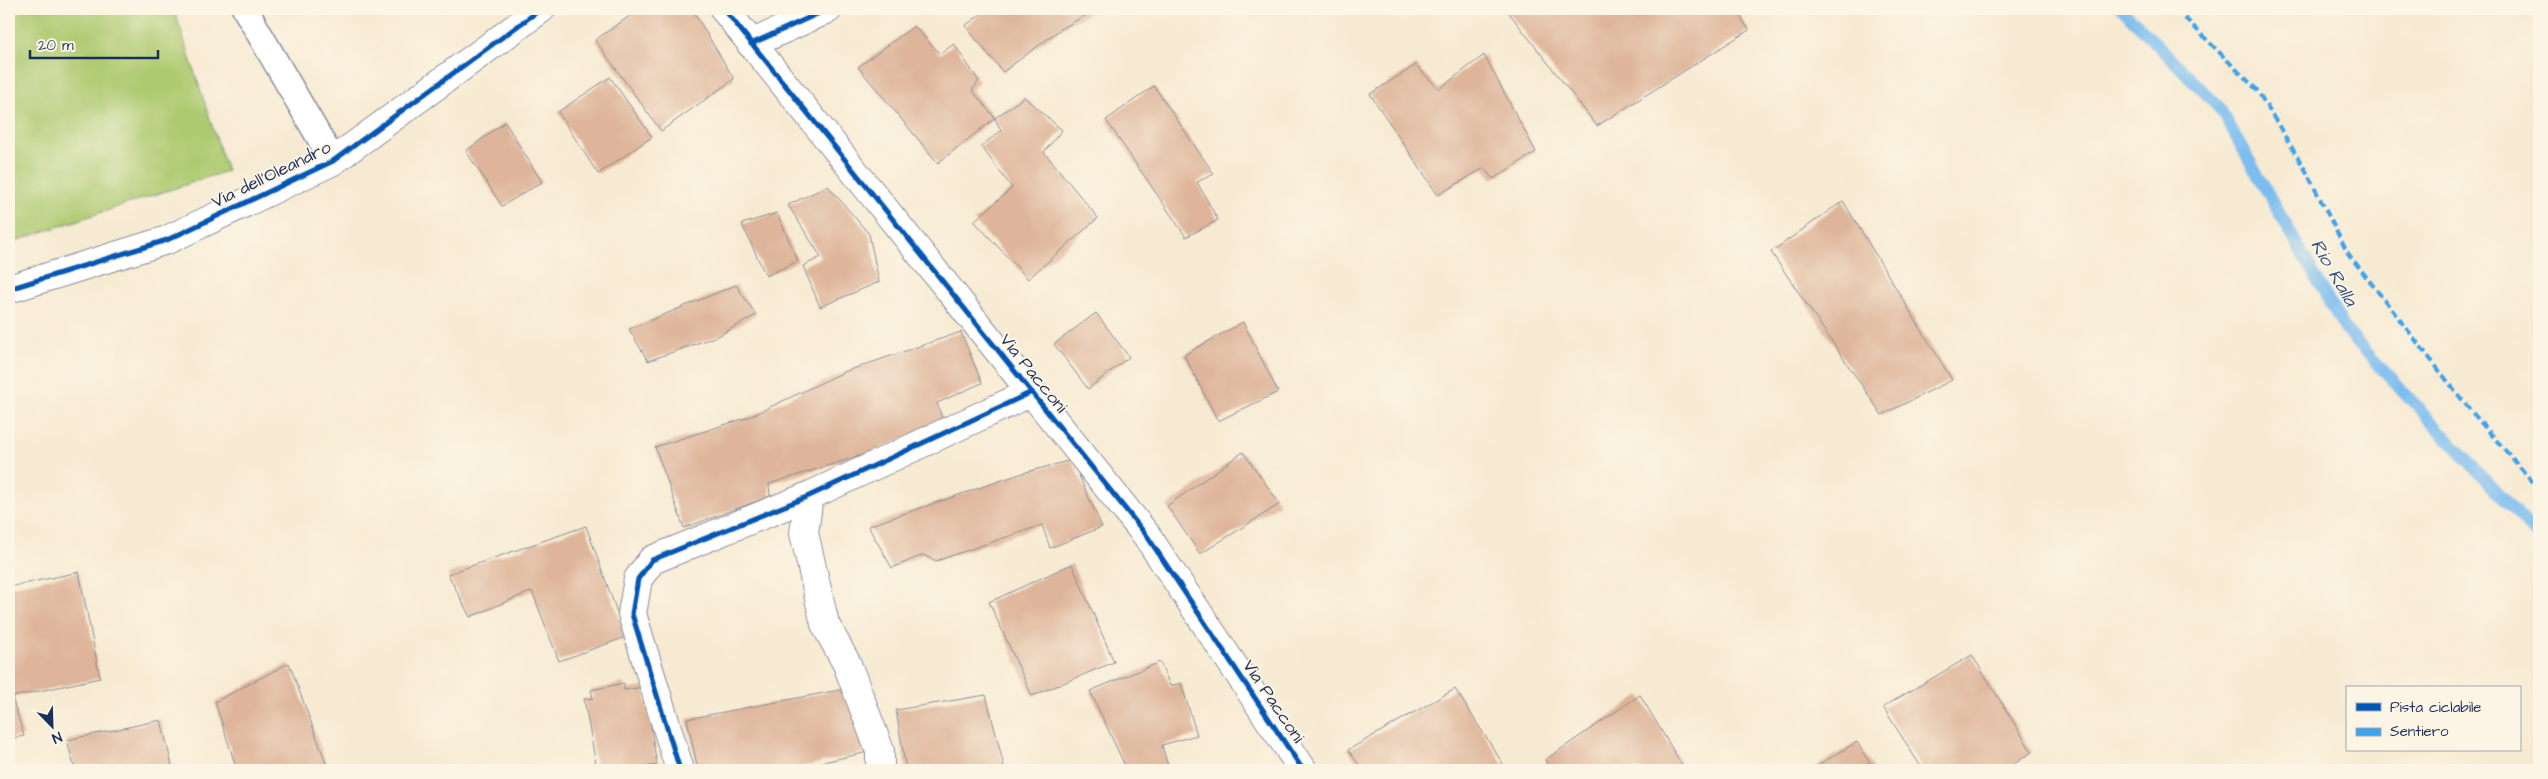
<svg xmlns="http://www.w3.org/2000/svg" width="2548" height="779" font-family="'Architects Daughter',sans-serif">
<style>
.green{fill:#aeca71;stroke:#647c68}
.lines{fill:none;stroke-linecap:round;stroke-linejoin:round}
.stream{stroke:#7bbdf0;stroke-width:12}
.building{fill:#deb59a}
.lane-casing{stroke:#898c98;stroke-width:28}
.street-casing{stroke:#898c98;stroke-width:30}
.lane{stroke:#fff;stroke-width:25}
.street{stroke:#fff;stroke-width:28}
.quiet{stroke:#3da3ed;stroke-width:4;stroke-dasharray:8 4;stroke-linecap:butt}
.cycleway-casing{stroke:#fcf5e5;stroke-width:8}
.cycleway{stroke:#0057b8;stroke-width:5}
.labels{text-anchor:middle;stroke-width:4;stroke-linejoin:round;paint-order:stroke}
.street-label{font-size:18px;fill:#1b2f5e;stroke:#fcf5e5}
.water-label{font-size:19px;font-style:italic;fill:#335282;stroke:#fcf5e5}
</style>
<rect width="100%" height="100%" fill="#fcf5e5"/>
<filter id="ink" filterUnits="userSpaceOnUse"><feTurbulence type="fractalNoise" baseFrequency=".02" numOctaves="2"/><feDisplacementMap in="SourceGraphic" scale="10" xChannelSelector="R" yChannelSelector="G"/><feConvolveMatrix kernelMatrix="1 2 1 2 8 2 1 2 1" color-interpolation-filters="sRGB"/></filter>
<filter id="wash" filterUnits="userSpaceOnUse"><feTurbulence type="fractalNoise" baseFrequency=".0096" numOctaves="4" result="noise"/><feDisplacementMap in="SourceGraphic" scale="20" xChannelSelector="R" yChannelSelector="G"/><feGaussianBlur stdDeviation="1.12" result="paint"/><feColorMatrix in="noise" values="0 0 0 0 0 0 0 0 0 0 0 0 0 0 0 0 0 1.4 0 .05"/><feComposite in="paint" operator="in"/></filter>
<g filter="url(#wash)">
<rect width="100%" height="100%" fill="#f7ead2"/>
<polygon class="green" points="9,9 174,9 227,171 9,243"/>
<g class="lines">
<polyline class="stream" points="2122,9 2219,107 2345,329 2539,537"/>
</g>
<g id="blocks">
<g class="building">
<polygon points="640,9 692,9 734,79 661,131 595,40"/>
<polygon points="988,9 1097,9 1061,29 1003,72 965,26"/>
<polygon points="1506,9 1736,9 1749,30 1597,126"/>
<polygon points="914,26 940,54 954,44 979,81 972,90 995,118 938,163 858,67"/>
<polygon points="1484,55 1536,152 1493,179 1484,168 1438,195 1370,94 1416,65 1439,89"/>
<polygon points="610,77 652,137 598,174 558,112"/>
<polygon points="1154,86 1214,174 1197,182 1218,220 1186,237 1106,120"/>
<polygon points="1024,97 1062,130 1044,152 1098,218 1028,279 974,221 1012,188 981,146 1001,131 995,118"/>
<polygon points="505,122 542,182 502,206 466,151"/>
<polygon points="828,186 869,234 879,282 820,307 803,266 821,257 788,205"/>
<polygon points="1843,201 1952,380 1882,415 1771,252"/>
<polygon points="777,213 798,261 766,276 742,224"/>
<polygon points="736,285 756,315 720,335 648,361 629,329"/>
<polygon points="1096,313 1129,357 1088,389 1054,344"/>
<polygon points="1243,322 1278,392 1218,421 1184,355"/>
<polygon points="961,332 982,383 937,403 943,421 872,452 769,484 770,496 684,528 655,447 749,417 844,372"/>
<polygon points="1243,452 1280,504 1200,554 1167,506"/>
<polygon points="1072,460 1102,527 1050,548 1042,525 936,561 923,555 892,568 868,526 1023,473"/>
<polygon points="586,526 626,637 559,661 532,591 470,617 448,574"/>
<polygon points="1072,564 1114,662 1032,696 989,602"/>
<polygon points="79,572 100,678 12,697 24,736 9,739 9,587"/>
<polygon points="1972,655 2032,752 2005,770 1923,770 1883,707"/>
<polygon points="1160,662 1170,686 1181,683 1197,735 1162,745 1169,770 1127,770 1090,691"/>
<polygon points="289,663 328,768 323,770 237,770 215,702"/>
<polygon points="624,683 624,690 644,687 657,765 628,770 597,770 584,699 593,698 591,690"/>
<polygon points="850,688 868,752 788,770 698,770 687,719"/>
<polygon points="1455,689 1507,770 1363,770 1348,750"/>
<polygon points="986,695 1005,770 906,770 896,710"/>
<polygon points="1640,695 1685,770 1551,770 1545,760"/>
<polygon points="161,720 173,770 75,770 67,740"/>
<polygon points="1857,742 1874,770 1810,770"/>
</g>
</g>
</g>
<g filter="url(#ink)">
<use href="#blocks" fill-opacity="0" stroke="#898c98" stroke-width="1"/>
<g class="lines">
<defs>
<polyline id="lane" points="245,9 333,161"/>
<g id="street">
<polyline points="724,9 1147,536 1303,770"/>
<polyline points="751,44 828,9"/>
<polyline points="9,289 167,240 333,161 541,9"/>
<polyline points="809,496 804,533 825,624 847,664 880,751 880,770"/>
<polyline points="680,770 632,614 638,579 652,560 809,496 1032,392"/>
</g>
</defs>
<use href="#lane" class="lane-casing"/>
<use href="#street" class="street-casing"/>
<use href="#lane" class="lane"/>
<use href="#street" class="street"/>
<polyline class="quiet" points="2176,9 2257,90 2306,171 2347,252 2470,410 2539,489"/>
<defs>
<g id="cycleway">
<polyline points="724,9 1147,536 1303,770"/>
<polyline points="751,44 828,9"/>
<polyline points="9,289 167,240 333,161 541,9"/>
<polyline points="680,770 632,614 638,579 652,560 809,496 1032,392"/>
</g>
</defs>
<use href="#cycleway" class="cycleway-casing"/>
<use href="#cycleway" class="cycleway"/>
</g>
</g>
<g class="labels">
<g class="street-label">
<text transform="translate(271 174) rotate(-26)" y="6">Via dell'Oleandro</text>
<text transform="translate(1034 373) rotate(51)" y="6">Via Pacconi</text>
<text transform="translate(1274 701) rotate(56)" y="6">Via Pacconi</text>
</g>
<g class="water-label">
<text transform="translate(2335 272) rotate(60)" y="7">Rio Ralla</text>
</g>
</g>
<rect width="2548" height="779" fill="none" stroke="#fcf5e5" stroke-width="30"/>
<rect x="2346" y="686" width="175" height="65" fill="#fcf5e5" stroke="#a2a6af"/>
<rect x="2356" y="703" width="25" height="8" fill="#0057b8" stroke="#a2a6af"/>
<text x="2390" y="712" font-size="15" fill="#1b2f5e">Pista ciclabile</text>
<rect x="2356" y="728" width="25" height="8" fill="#3da3ed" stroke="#a2a6af"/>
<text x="2390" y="736" font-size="15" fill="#1b2f5e">Sentiero</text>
<g transform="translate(52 726) rotate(157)" stroke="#fcf5e5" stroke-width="4" paint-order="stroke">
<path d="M0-4L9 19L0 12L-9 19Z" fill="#1b2f5e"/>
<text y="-8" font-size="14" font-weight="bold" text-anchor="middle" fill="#1b2f5e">N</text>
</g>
<path d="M30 50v8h128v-8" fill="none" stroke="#1b2f5e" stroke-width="2.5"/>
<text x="38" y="50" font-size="15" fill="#1b2f5e" stroke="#fcf5e5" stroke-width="4" paint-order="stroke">20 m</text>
</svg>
